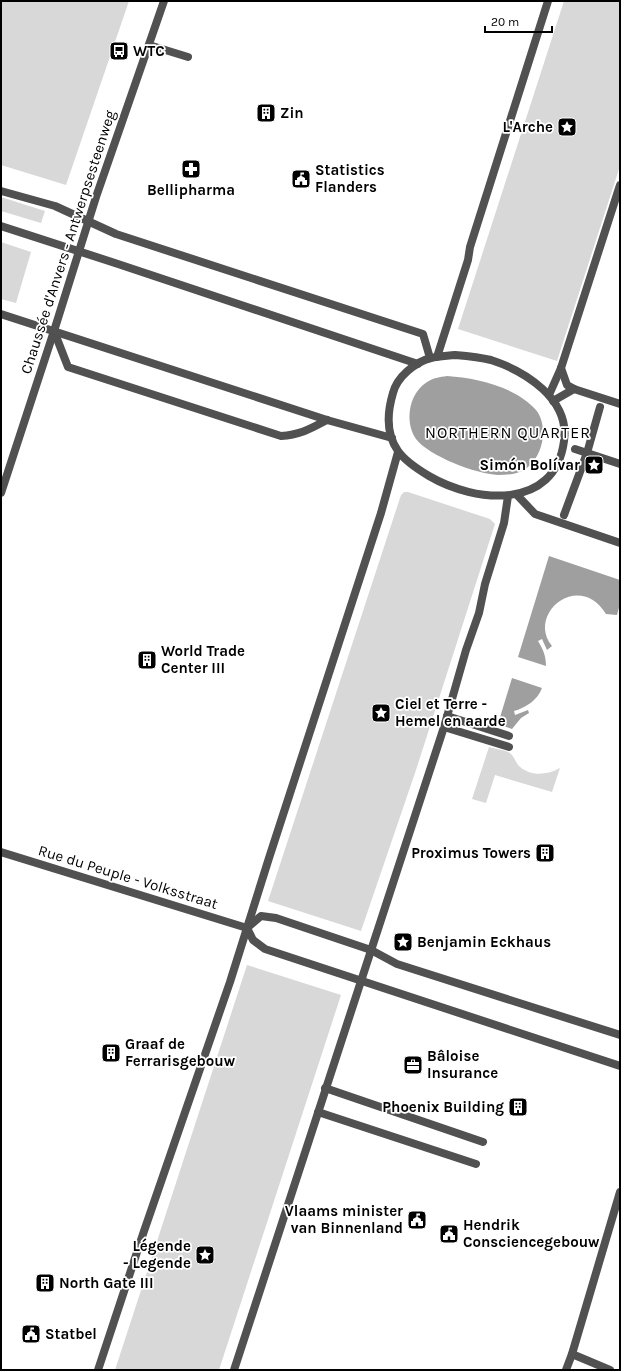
<svg xmlns="http://www.w3.org/2000/svg" width="621" height="1371" font-family="Karla,sans-serif">
<style>
.green{fill:#d8d8d8}
.water{fill:#9f9f9f}
.lines{fill:none;stroke-linecap:round;stroke-linejoin:round}
.service{stroke:#515151;stroke-width:8}
.pedestrian{stroke:#515151;stroke-width:8}
.minor{stroke:#515151;stroke-width:8}
.tertiary{stroke:#515151;stroke-width:8}
.labels{text-anchor:middle;stroke-width:3.5;stroke-linejoin:round;paint-order:stroke}
.poi-label{font-size:15px;font-weight:bold;fill:#000;stroke:#fff;text-anchor:start}
.street-label{font-size:15px;fill:#000;stroke:#fff}
.neighbourhood-label{font-size:16px;letter-spacing:1px;fill:#000;stroke:#fff}
</style>
<rect width="100%" height="100%" fill="#fff"/>
<g class="green">
<polygon points="1,1 129,1 66,185 1,165"/>
<polygon points="564,1 620,1 620,166 557,361 458,329"/>
<polygon points="1,197 45,211 41,223 1,211"/>
<polygon points="1,242 31,252 16,303 1,299"/>
<polygon points="404,492 408,492 490,519 495,524 494,527 416,770 361,931 268,901 401,495"/>
<path d="M489,747C495,749 505,750 510,753C514,756 516,763 519,766C531,777 547,775 560,768L552,792L495,775L486,803L472,799Z"/>
<polygon points="247,965 341,995 219,1370 115,1370"/>
</g>
<g class="water">
<path d="M447,376C477,378 516,387 536,410C548,425 544,453 529,466C521,474 509,475 498,475C476,474 429,456 416,439C404,422 409,393 427,382C433,378 440,377 447,376Z"/>
<path d="M549,556L620,580V604L617,615L606,614C579,570 526,614 552,646L547,650L542,639L538,641C543,649 546,656 546,666L518,657Z"/>
<path d="M512,678L542,688C538,700 525,708 514,711L515,715L528,710L529,713L521,718L512,729L498,724Z"/>
</g>
<g class="lines">
<g class="service">
<polyline points="149,45 188,57"/>
<polyline points="1,191 55,206 116,234 423,334 430,358"/>
<path d="M54,331L68,367L281,436C300,435 310,429 327,420"/>
<polyline points="561,368 567,385 574,389 620,404"/>
<polyline points="553,401 574,389"/>
<polyline points="517,495 535,514 620,543"/>
<polyline points="447,716 509,736"/>
<polyline points="444,727 509,747"/>
<polyline points="325,1088 483,1142"/>
<polyline points="318,1112 476,1164"/>
</g>
<g class="pedestrian">
<polyline points="575,449 620,464"/>
<polyline points="564,515 587,453 600,407"/>
</g>
<g class="minor">
<polyline points="1,493 54,331"/>
<polyline points="1,852 247,928"/>
<polyline points="572,1354 610,1370"/>
<polyline points="566,1370 572,1354 620,1192"/>
</g>
<g class="tertiary">
<polyline points="1,226 118,264 418,364"/>
<polyline points="1,314 327,420 392,438"/>
<polyline points="54,331 96,197 164,1"/>
<path d="M455,355C467,356 479,357 491,360C525,371 570,399 564,441C555,511 475,503 429,476C419,470 405,461 398,451C386,434 387,413 393,393C397,377 415,362 431,358C439,356 447,356 455,355Z"/>
<polyline points="437,357 468,260 470,247 548,1"/>
<polyline points="549,395 561,368 620,185"/>
<polyline points="247,928 253,940 265,949 620,1066"/>
<polyline points="247,928 261,916 276,918 371,950 397,964 620,1035"/>
<polyline points="98,1370 143,1234 230,982 269,858 381,513 398,452"/>
<polyline points="234,1370 444,727 466,650 479,613 485,584 504,523 508,496"/>
</g>
</g>
<defs>
<symbol id="bus-square" viewBox="-11 -11 22 22"><rect x="-9" y="-9" width="18" height="18" rx="4" fill="#000" stroke="#fff"/><path d="M-5-6H5V4H4V6H2V4H-2V6H-4V4H-5ZM-3.5-4V0h7V-4ZM-3.5 1.2v1.5H-2V1.2ZM2 1.2v1.5H3.5V1.2Z" fill="#fff"/></symbol>
<symbol id="building-square" viewBox="-11 -11 22 22"><rect x="-9" y="-9" width="18" height="18" rx="4" fill="#000" stroke="#fff"/><path d="M-4-6H4V6H1V3H-1V6H-4ZM-2.5-4.3h1.7v1.8h-1.7ZM.8-4.3h1.7v1.8H.8ZM-2.5-1h1.7V.8h-1.7ZM.8-1h1.7V.8H.8Z" fill="#fff"/></symbol>
<symbol id="sight-square" viewBox="-11 -11 22 22"><rect x="-9" y="-9" width="18" height="18" rx="4" fill="#000" stroke="#fff"/><path d="M0-6L1.8-2.2L6-1.7L2.9 1.2L3.7 5.4L0 3.3L-3.7 5.4L-2.9 1.2L-6-1.7L-1.8-2.2Z" fill="#fff"/></symbol>
<symbol id="pharmacy-square" viewBox="-11 -11 22 22"><rect x="-9" y="-9" width="18" height="18" rx="4" fill="#000" stroke="#fff"/><path d="M-2-6h4v4h4v4h-4v4h-4v-4h-4v-4h4Z" fill="#fff"/></symbol>
<symbol id="civic-square" viewBox="-11 -11 22 22"><rect x="-9" y="-9" width="18" height="18" rx="4" fill="#000" stroke="#fff"/><path d="M-.6-6.5H3V-4.5H.6V-3L4-1V1h2V6H-6V1h2V-1L-.6-3ZM-1.2 2.5V6h2.4V2.5Z" fill="#fff"/></symbol>
<symbol id="office-square" viewBox="-11 -11 22 22"><rect x="-9" y="-9" width="18" height="18" rx="4" fill="#000" stroke="#fff"/><path d="M-6-3h4V-5.5h4V-3h4V5H-6ZM-1-4.5V-3h2v-1.5ZM-6 0V1H6V0Z" fill="#fff"/></symbol>
</defs>
<g fill-rule="evenodd">
<use href="#bus-square" x="108" y="40" width="22" height="22"/>
<use href="#building-square" x="255" y="102" width="22" height="22"/>
<use href="#sight-square" x="556" y="116" width="22" height="22"/>
<use href="#pharmacy-square" x="180" y="158" width="22" height="22"/>
<use href="#civic-square" x="290" y="168" width="22" height="22"/>
<use href="#sight-square" x="583" y="454" width="22" height="22"/>
<use href="#building-square" x="136" y="649" width="22" height="22"/>
<use href="#sight-square" x="370" y="702" width="22" height="22"/>
<use href="#building-square" x="534" y="842" width="22" height="22"/>
<use href="#sight-square" x="392" y="931" width="22" height="22"/>
<use href="#building-square" x="100" y="1042" width="22" height="22"/>
<use href="#office-square" x="402" y="1054" width="22" height="22"/>
<use href="#building-square" x="507" y="1096" width="22" height="22"/>
<use href="#civic-square" x="406" y="1209" width="22" height="22"/>
<use href="#civic-square" x="438" y="1223" width="22" height="22"/>
<use href="#sight-square" x="194" y="1244" width="22" height="22"/>
<use href="#building-square" x="34" y="1272" width="22" height="22"/>
<use href="#civic-square" x="20" y="1323" width="22" height="22"/>
</g>
<g class="labels">
<g class="poi-label">
<text x="133" y="56">WTC</text>
<text x="280" y="118">Zin</text>
<text x="553" y="132" text-anchor="end">L'Arche</text>
<text x="315" y="175">Statistics<tspan x="315" dy="17">Flanders</tspan></text>
<text x="191" y="195" text-anchor="middle">Bellipharma</text>
<text x="580" y="470" text-anchor="end">Simón Bolívar</text>
<text x="161" y="656">World Trade<tspan x="161" dy="17">Center III</tspan></text>
<text x="395" y="709">Ciel et Terre -<tspan x="395" dy="17">Hemel en aarde</tspan></text>
<text x="531" y="858" text-anchor="end">Proximus Towers</text>
<text x="417" y="947">Benjamin Eckhaus</text>
<text x="125" y="1049">Graaf de<tspan x="125" dy="17">Ferrarisgebouw</tspan></text>
<text x="427" y="1061">Bâloise<tspan x="427" dy="17">Insurance</tspan></text>
<text x="504" y="1112" text-anchor="end">Phoenix Building</text>
<text x="403" y="1216" text-anchor="end">Vlaams minister<tspan x="403" dy="17">van Binnenland</tspan></text>
<text x="463" y="1230">Hendrik<tspan x="463" dy="17">Consciencegebouw</tspan></text>
<text x="191" y="1251" text-anchor="end">Légende<tspan x="191" dy="17">- Legende</tspan></text>
<text x="59" y="1288">North Gate III</text>
<text x="45" y="1339">Statbel</text>
</g>
<g class="street-label">
<text transform="translate(68 242) rotate(-72)" y="5">Chaussée d'Anvers - Antwerpsesteenweg</text>
<text transform="translate(128 877) rotate(17)" y="5">Rue du Peuple - Volksstraat</text>
</g>
<g class="neighbourhood-label">
<text x="508" y="438">NORTHERN QUARTER</text>
</g>
</g>
<rect width="621" height="1371" fill="none" stroke="#000000" stroke-width="4"/>
<path d="M485 26v6h67v-6" fill="none" stroke="#000000" stroke-width="2"/>
<text x="491" y="26" font-size="12" fill="#000000" stroke="#ffffff" stroke-width="3" paint-order="stroke">20 m</text>
</svg>
